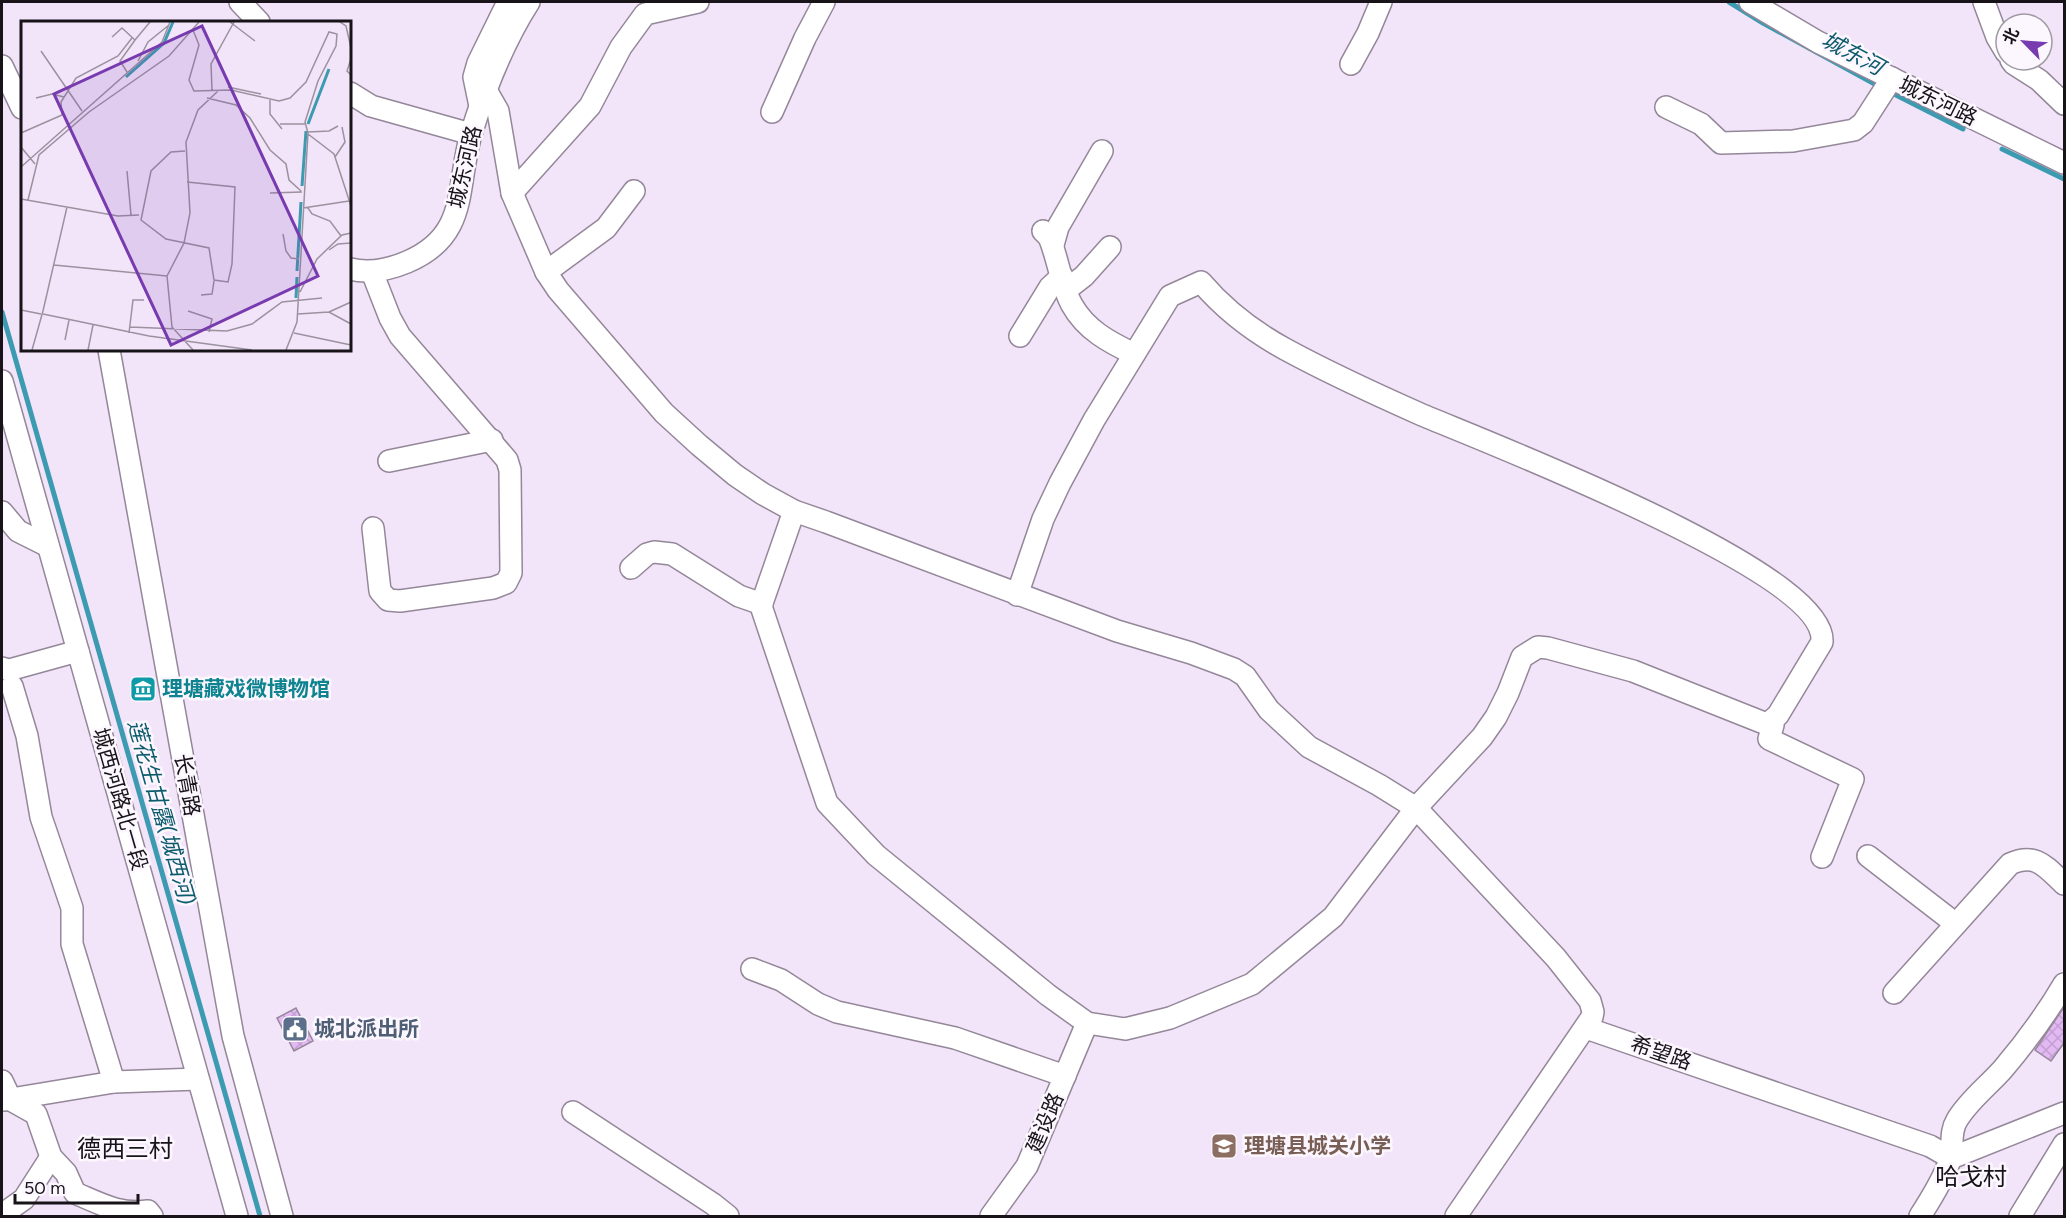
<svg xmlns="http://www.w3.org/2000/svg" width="2066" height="1218" font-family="Figtree,'Noto Sans SC',sans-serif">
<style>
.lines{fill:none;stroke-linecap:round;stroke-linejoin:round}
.stream{stroke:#3c9ab1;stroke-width:5}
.building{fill:url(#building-cross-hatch);stroke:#948899;stroke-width:1.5}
.minor-casing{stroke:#948799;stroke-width:24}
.minor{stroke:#fff;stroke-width:21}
.labels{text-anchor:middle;stroke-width:5;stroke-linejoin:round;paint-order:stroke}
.street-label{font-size:21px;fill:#171319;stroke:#fcf6fe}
.culture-label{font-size:21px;font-weight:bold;fill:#0d838f;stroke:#fcf6fe;text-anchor:start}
.service-label{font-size:21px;font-weight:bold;fill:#4e5e75;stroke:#fcf6fe;text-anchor:start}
.education-label{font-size:21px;font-weight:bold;fill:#785e54;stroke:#fcf6fe;text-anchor:start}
.water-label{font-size:22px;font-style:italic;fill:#0c5b6c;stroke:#fcf6fe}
.quarter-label{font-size:24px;fill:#171319;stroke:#fcf6fe}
.inset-river{fill:none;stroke:#3c9ab1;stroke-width:3}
.inset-road{fill:none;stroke:#9b919f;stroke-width:1.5}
.view{fill:#783aaf;fill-opacity:0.15;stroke:#783aaf;stroke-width:3}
.inset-edge{fill:none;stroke:#171319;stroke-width:3}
</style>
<defs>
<pattern id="building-cross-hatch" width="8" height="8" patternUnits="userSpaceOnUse" patternTransform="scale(1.5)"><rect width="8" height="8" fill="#e3b9f4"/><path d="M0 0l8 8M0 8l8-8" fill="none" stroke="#c29ed1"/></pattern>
</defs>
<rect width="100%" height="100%" fill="#f3e5f9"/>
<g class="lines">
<g class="stream">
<polyline points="1729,2 1763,23 1882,88"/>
<polyline points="1890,92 1963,129"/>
<polyline points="2002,149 2064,179"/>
<polyline points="2,312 260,1216"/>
</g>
</g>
<g class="building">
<polygon points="2064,1007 2064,1043 2051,1061 2035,1050"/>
<polygon points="296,1008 313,1041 294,1051 277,1018"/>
</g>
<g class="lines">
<defs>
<g id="minor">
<polyline points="240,2 259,22"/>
<polyline points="1750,2 1818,42 2064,163"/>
<polyline points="1984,2 1997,37 2006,52"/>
<polyline points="2011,60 2014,64 2039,80 2064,104"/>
<polyline points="1351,64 1368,33 1381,2"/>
<polyline points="2,66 22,108"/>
<polyline points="486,90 498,111 512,193 546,272 558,290 664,413 699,445 735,475 763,494 794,511 826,522 1117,631 1191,653 1234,669 1245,676 1269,710 1309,747 1379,785 1416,808 1556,958 1590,1001 1593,1012 1592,1017 1456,1216"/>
<polyline points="350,93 371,106 471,134"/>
<polyline points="480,106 474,77 478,63 508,2"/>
<polyline points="1666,107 1701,124 1721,143 1793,141 1854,130 1863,123 1892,78"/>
<polyline points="772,112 805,38 824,2"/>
<polyline points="512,193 590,106 621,47 645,14 698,2"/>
<path d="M1043,231L1049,237C1058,258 1061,286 1072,305C1086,330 1109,342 1134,354"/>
<polyline points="1053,245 1058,227 1102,151"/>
<path d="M350,269C370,274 388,270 407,262C471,235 455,185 472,131C486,86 504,41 529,2"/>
<polyline points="372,272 390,318 400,336 507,460 510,470 511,573 506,583 493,588 400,601 388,600 380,591 373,528"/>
<polyline points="546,272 606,228 634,191"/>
<polyline points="1066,290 1084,276 1110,247"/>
<polyline points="1020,336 1050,287 1062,276"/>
<polyline points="109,350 233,1036 282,1216"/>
<polyline points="2,381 237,1216"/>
<polyline points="389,461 492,440"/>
<path d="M794,511L761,606L827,803L876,855L1048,995L1087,1023L1125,1029L1170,1018L1252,984L1333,917L1416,808L1482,737L1496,717L1508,693L1522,657L1538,647L1548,648L1633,671L1764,723L1770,722L1778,715L1822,642C1828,572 1483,441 1420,414C1375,394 1329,373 1285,349C1254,332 1224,309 1201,282L1170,296L1094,420L1060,483L1043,519L1017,595"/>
<polyline points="2,512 18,531 48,546"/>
<polyline points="631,568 647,554 654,552 672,554 739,596 762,604"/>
<polyline points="2,668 9,670 78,651"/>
<polyline points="12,686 27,736 41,817 72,908 72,944 114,1082"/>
<polyline points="1770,722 1773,725 1769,739 1853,779 1822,857"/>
<polyline points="1868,856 1956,924"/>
<polyline points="752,969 781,980 818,1004 837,1012 955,1038 1065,1076"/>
<path d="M1894,993L2010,864C2036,852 2046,867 2064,884"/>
<polyline points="1586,1028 1930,1146 1951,1158 2064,1113"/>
<path d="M2,1081L11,1100L36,1114L51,1157L66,1173L75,1193C101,1204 120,1215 148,1211L152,1216"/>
<polyline points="5,1100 114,1082 198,1079"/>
<polyline points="573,1112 713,1204 728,1216"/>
<polyline points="4,1216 10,1209 24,1199 51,1157"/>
<polyline points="991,1216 1027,1166 1087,1023"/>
<path d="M1920,1216C1931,1199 1943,1180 1950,1160C1954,1146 1949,1133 1957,1120C1969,1100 1988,1086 2003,1069C2025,1043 2047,1013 2064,984"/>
<polyline points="2020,1216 2064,1144"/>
</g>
</defs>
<use href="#minor" class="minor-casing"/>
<use href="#minor" class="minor"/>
</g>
<defs>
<symbol id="museum-square" viewBox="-11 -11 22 22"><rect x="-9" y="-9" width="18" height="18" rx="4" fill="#0f9aa8" stroke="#fcf6fe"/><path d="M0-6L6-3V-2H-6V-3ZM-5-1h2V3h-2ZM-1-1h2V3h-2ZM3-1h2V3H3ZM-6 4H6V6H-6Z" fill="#fff"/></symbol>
<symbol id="civic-square" viewBox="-11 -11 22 22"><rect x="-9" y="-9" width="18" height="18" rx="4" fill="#5c6f8a" stroke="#fcf6fe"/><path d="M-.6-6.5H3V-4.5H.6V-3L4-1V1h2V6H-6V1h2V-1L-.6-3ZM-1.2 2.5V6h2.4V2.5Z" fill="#fff"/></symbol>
<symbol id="school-square" viewBox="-11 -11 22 22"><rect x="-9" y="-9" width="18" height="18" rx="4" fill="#8d6e63" stroke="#fcf6fe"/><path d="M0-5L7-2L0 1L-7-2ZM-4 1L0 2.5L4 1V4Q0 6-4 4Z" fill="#fff"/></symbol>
</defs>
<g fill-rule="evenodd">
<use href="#museum-square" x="128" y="674" width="30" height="30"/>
<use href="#civic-square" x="280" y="1014" width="30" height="30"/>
<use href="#school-square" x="1209" y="1131" width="30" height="30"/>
</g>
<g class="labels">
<g class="street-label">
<text transform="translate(1938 101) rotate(26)" y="7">城东河路</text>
<text transform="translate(465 167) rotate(-77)" y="7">城东河路</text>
<text transform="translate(187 785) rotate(80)" y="7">长青路</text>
<text transform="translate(120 799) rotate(74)" y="7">城西河路北一段</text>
<text transform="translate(1661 1053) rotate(19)" y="7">希望路</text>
<text transform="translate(1045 1123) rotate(-67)" y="7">建设路</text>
</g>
<g class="culture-label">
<text x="162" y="696">理塘藏戏微博物馆</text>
</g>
<g class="service-label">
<text x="314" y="1036">城北派出所</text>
</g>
<g class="education-label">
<text x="1244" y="1153">理塘县城关小学</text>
</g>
<g class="water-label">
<text transform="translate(1853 53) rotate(28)" y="8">城东河</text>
<text transform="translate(162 812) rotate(74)" y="8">莲花生甘露(城西河)</text>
</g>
<g class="quarter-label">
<text x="125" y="1157">德西三村</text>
<text x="1971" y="1185">哈戈村</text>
</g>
</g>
<g transform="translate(21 21)">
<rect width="330" height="330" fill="#f3e5f9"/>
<path class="inset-river" d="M105,56L143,22L152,1M287,103L308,48M281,165L285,110M276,250L280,181M275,277L276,256"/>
<path class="inset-road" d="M209,1L234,20M319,1L325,5L330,27M172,9L178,24L168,59L173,70L210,69L258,80L269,77L285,61L308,11L316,13L315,25L297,60L284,101L287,112L276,301L265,329M91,16L101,7L114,19L99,40L106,51M114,19L129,1M20,30L61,90M330,38L326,50L330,54M117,40L127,21L148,4M207,66L240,73M191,69L190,43L213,1M15,77L31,73L43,76M186,77L215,84L229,97L249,129L265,143L268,159L280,170M249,78V93L261,108M259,103H284M287,111L308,110L317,105M0,112L41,94L40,81L55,57L97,35L111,17M287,113L313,133L330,185M0,126L14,143M164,130L150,131L130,150L120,199L145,218L188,227L193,259L207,261L211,243L214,166L166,161M314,136L324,121L321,106M0,146L141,21L149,1M106,150L110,194M249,172L281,171M0,178L97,195L118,194M7,179L18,134L68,91L148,35L178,1M282,187L328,180M287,187L291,193L309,200L320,215M262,213L265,230L270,237L278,238M308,229L317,223L330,222M33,244L146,255M146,255L163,222L169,192L165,121L177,89L197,70M146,255L151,306L172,329M279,271L296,238L321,214L330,212M180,274L191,273L193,260M0,289L20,293M22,290L46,186M167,290L191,298L188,311M308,291L330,281M22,293L128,315L231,329M277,293L308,291L330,303M109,306L206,310L231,303L261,281L301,277M108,312L112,279H123M273,312L330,324M44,319L48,299M11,329L22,290M67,329L72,304"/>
<path class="view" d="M181,5L297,255L150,324L33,73Z"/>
<rect width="330" height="330" class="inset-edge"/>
</g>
<rect width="2066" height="1218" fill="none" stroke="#171319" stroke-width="6"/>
<g transform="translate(2024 42) rotate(295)"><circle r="28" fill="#fcf6fe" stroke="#a09ba2" stroke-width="1.5"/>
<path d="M0-4.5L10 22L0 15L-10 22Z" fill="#783aaf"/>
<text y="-9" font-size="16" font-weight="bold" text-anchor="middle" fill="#171319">北</text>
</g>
<path d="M15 1194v9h123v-9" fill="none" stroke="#171319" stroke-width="3"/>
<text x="24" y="1194" font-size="18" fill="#171319" stroke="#fcf6fe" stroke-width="4.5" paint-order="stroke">50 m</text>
</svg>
